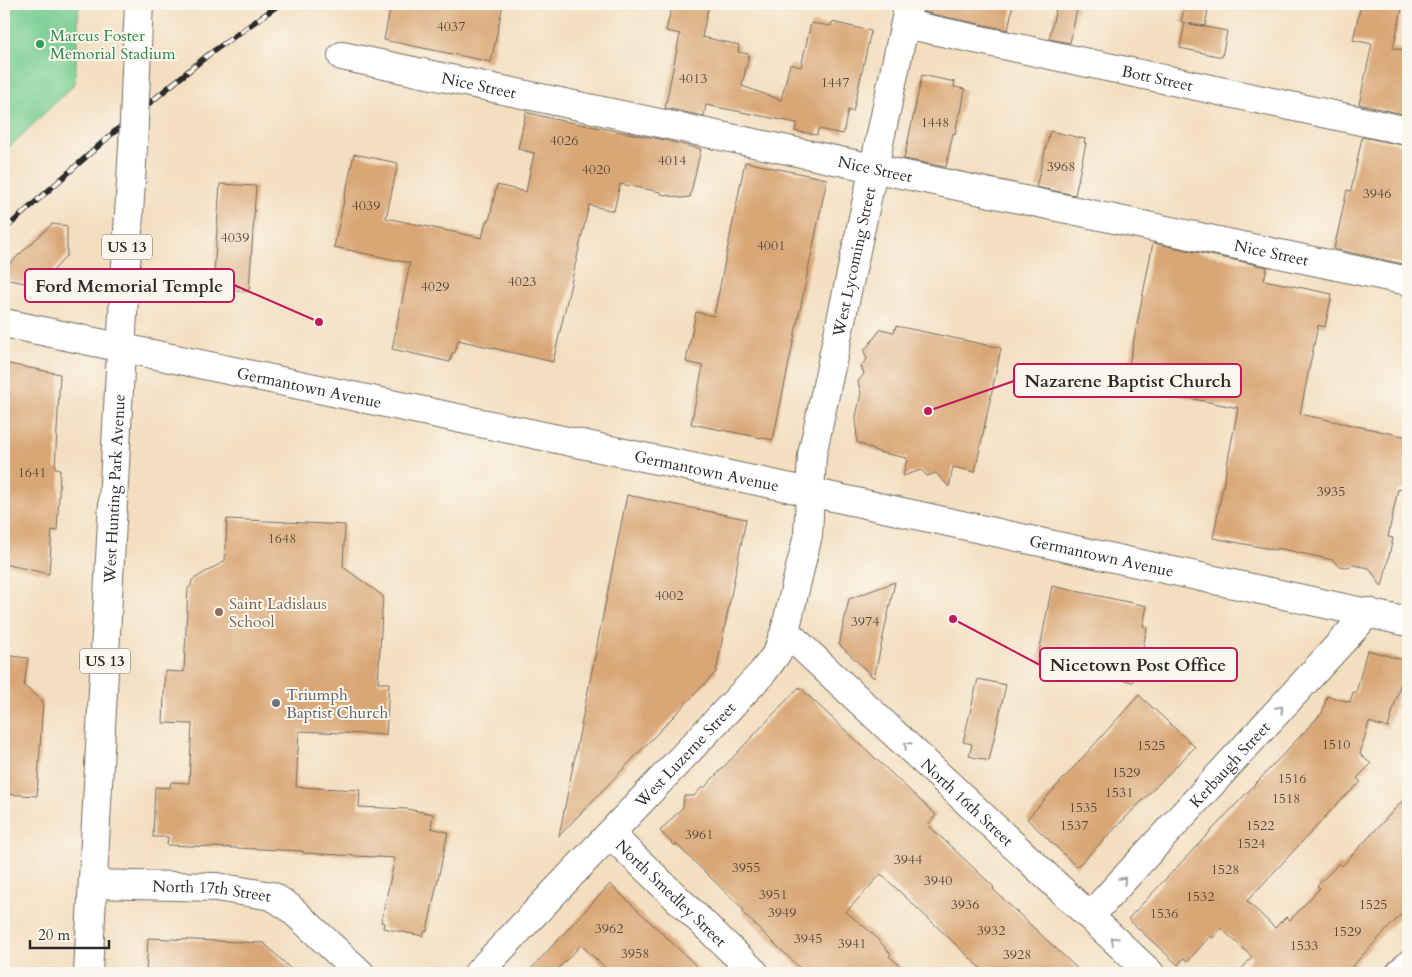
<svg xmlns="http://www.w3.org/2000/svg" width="1412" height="977" font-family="Cardo,serif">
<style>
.green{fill:#75cc90;stroke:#507c5e}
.building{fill:#d9a675}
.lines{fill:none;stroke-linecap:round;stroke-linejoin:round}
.street-casing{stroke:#716a5f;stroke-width:30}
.primary-casing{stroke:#716a5f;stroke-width:30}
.street{stroke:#fff;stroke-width:28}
.primary{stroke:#fff;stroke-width:28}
.rail-casing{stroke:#2b2b2b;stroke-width:5.5}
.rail{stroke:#fbf7ec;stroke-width:4;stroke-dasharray:11;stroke-linecap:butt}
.primary-bridge-casing{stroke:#716a5f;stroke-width:30;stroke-linecap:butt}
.primary-bridge{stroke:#fff;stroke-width:28}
.oneway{stroke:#a0a0a0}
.leisure-dot{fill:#2e9e5b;stroke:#fbf7ec;stroke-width:2}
.education-dot{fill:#8d6e63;stroke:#fbf7ec;stroke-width:2}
.worship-dot{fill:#6b7280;stroke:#fbf7ec;stroke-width:2}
.labels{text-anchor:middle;stroke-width:4;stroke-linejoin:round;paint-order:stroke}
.number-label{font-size:14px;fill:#564a3e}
.shield{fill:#fbf7ec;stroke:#696865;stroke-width:1}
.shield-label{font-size:15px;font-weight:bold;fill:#2b2b2b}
.leisure-label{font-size:16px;fill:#27864d;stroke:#fbf7ec;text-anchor:start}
.street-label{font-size:16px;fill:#2b2b2b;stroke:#fbf7ec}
.education-label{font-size:16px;fill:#785e54;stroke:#fbf7ec;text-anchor:start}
.worship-label{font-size:16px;fill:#5b616d;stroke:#fbf7ec;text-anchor:start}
.leader{fill:none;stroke:#c2185b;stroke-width:2}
.callout-dot{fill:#c2185b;stroke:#fbf7ec;stroke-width:2}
.callout{fill:#fbf7ec;stroke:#c2185b;stroke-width:2}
.callout-label{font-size:18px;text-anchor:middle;font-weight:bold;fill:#2b2b2b}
</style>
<rect width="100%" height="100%" fill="#fbf7ec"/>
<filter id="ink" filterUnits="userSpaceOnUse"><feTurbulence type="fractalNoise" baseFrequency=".02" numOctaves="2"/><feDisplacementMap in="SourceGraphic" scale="10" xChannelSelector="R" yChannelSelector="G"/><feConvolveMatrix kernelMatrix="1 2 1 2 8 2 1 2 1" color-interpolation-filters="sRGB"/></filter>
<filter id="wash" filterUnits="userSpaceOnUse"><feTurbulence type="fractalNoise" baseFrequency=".0096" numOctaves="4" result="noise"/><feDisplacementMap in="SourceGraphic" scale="20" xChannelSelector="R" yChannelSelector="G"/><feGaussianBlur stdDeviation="1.12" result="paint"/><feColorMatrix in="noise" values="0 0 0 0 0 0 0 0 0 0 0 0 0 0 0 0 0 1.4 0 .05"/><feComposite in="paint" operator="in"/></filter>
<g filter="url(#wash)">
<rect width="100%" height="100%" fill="#f3dec0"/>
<polygon class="green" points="4,4 79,4 75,84 4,152"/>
<g id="blocks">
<g class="building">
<polygon points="391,4 503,4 491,62 384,40"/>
<polygon points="672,4 709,4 702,37 739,45 738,52 749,54 742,86 781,100 790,64 801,67 811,23 831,26 832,22 871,31 853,112 848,110 843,134 818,129 817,135 795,131 797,123 706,105 704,116 665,108 680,34 666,31"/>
<polygon points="924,4 1013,4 1008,30 923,12"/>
<polygon points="1057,4 1078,4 1070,43 1049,39"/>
<polygon points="1185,4 1209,4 1205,26 1181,22"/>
<polygon points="1361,4 1403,4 1393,48 1408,51 1408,108 1407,115 1359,104 1372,44 1353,40"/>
<polygon points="1185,23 1227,31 1222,57 1180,48"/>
<polygon points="922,75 955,82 954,87 965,89 961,113 959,113 955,134 953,133 946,167 904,159"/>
<polygon points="526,112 553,119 659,139 701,149 690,197 681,198 661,194 661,192 620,184 614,211 589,205 553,362 458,340 455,353 452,353 450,362 392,349 410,263 334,247 354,154 398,163 386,218 482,238 486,221 489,221 497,185 526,192 534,153 518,149"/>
<polygon points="1050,131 1085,139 1084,143 1086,143 1075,195 1036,187"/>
<polygon points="1362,137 1408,146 1408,239 1403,264 1334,249 1347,190 1351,191"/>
<polygon points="745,162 827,179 773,440 691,424 703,366 686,362 696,312 714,316"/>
<polygon points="220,184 256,186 249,291 213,289"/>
<polygon points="52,224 67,226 67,255 40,286 4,279 4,269"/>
<polygon points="1153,243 1267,267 1264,280 1332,294 1325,327 1318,325 1300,414 1408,437 1408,492 1398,489 1388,537 1393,538 1382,587 1369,568 1354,565 1346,567 1339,566 1333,560 1277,548 1276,550 1213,538 1238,408 1125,385"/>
<polygon points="896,326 1001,348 975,472 953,467 949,487 936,473 927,476 921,470 903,476 907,458 878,452 857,442 856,417 861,393 858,381 864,374 861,366 867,359 864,351 881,329 894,332"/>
<polygon points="4,363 60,374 55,468 60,469 59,495 57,531 52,530 49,574 4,564"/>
<polygon points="627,495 746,519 716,672 559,836"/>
<polygon points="227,519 345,525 343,567 383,596 378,683 389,683 386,735 299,731 296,787 360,790 359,807 407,809 433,814 431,828 448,832 427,931 425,931 423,936 383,928 384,923 381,922 395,858 303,853 303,851 167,845 168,837 153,837 155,787 170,788 171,782 189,783 192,724 163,723 165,671 184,672 188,588 191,586 192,580 225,561"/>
<polygon points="895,582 874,678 839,644 849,599"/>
<polygon points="1052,586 1147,606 1143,626 1147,627 1141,658 1138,658 1133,682 1037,663"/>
<polygon points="1367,650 1407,661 1388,728 1369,722 1360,754 1371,764 1357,778 1361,782 1340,801 1247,901 1275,928 1286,917 1290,920 1320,888 1317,886 1339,863 1342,866 1408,795 1408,907 1346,973 1238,973 1252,957 1221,928 1213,938 1210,936 1188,961 1184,958 1178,965 1128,919 1322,713 1327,696 1350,702 1353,692 1356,693"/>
<polygon points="4,655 28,658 24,686 43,701 37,796 4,794"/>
<polygon points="978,679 1006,685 989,761 969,756 972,744 963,742"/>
<polygon points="799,687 936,815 928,825 994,887 993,889 1018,913 1082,973 986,973 881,874 846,912 872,933 891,954 889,956 908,973 805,973 742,912 744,910 676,844 675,846 660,831 683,807 684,796 694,796 702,787 704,788"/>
<polygon points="1139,695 1195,747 1077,867 1027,819"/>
<polygon points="610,884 631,904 704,973 611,973 581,945 554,973 527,973"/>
<polygon points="148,938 264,943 295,973 146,973"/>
</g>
</g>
</g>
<g filter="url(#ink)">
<use href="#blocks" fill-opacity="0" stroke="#716a5f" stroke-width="1"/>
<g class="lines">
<defs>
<g id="street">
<path id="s1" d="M905,24L1408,131"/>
<path id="s2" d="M342,56L1408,281"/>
<path id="s3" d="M785,631L1150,973"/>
<path id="s4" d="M610,834L755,973"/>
<path id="s5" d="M93,884L216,887L272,896L289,907L360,973"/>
<path id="s6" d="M1090,916L1369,612"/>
<path id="s7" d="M478,973L763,672L777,653L785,631L808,535L812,455L909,4"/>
<polyline points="1400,973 1408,965"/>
</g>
<g id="primary">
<polyline points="137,46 139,4"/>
<path id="s8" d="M4,323L810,492L1408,622"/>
<path id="s9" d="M88,973L123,314L133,147"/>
</g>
</defs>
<use href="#street" class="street-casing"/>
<use href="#primary" class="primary-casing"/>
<use href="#street" class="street"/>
<use href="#primary" class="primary"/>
<defs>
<polyline id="rail" points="4,230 113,133 208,55 280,4"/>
</defs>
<use href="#rail" class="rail-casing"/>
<use href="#rail" class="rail"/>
<defs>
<polyline id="primary-bridge" points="133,147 137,46"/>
</defs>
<use href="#primary-bridge" class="primary-bridge-casing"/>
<use href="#primary-bridge" class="primary-bridge"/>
</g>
<defs><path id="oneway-chevron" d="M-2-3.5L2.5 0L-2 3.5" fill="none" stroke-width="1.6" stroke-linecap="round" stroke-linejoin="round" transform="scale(1.25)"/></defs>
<g class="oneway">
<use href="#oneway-chevron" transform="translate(1280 709) rotate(-47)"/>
<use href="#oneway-chevron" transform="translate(907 745) rotate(-137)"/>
<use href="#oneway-chevron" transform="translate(1123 880) rotate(-47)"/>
<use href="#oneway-chevron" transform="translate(1114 940) rotate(-136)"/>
</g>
</g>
<circle class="leisure-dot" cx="40" cy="44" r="5"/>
<circle class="education-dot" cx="219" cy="612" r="5"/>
<circle class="worship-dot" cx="276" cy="703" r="5"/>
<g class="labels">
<g class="number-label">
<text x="451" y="31">4037</text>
<text x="693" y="83">4013</text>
<text x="835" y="87">1447</text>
<text x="935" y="127">1448</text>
<text x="564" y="145">4026</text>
<text x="672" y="165">4014</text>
<text x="1061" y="171">3968</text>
<text x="596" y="174">4020</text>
<text x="1377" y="198">3946</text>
<text x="366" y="210">4039</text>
<text x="235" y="242">4039</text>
<text x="771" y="250">4001</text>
<text x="522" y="286">4023</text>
<text x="435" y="291">4029</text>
<text x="32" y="477">1641</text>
<text x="1331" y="496">3935</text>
<text x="282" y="543">1648</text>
<text x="669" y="600">4002</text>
<text x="865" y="626">3974</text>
<text x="1336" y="749">1510</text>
<text x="1151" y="750">1525</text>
<text x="1126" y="777">1529</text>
<text x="1292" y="783">1516</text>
<text x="1119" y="797">1531</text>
<text x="1286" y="803">1518</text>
<text x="1083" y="812">1535</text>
<text x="1074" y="830">1537</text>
<text x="1260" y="830">1522</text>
<text x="699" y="839">3961</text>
<text x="1251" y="848">1524</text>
<text x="908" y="864">3944</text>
<text x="746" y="872">3955</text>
<text x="1225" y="874">1528</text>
<text x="938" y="885">3940</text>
<text x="773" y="899">3951</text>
<text x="1200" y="901">1532</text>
<text x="965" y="909">3936</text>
<text x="1373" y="909">1525</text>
<text x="782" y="917">3949</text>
<text x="1164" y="918">1536</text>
<text x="609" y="933">3962</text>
<text x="991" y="935">3932</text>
<text x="1347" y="936">1529</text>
<text x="808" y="943">3945</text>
<text x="852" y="948">3941</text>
<text x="1304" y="950">1533</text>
<text x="635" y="958">3958</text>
<text x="1017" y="959">3928</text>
</g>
<g class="shield">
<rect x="102" y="234.5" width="50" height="25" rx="4"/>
<rect x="80" y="648.5" width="50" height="25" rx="4"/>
</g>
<g class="shield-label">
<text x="127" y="252">US 13</text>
<text x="105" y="666">US 13</text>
</g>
<g class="leisure-label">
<text x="50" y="41">Marcus Foster<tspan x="50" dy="18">Memorial Stadium</tspan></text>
</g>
<g class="street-label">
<text dy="6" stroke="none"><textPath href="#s1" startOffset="258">Bott Street</textPath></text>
<text dy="6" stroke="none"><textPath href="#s2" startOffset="140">Nice Street</textPath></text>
<text dy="6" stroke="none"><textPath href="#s2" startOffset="545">Nice Street</textPath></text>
<text dy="6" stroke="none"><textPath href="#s2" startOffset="950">Nice Street</textPath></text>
<text dy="6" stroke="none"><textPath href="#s7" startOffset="838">West Lycoming Street</textPath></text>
<text dy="6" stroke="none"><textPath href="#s8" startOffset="312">Germantown Avenue</textPath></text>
<text dy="6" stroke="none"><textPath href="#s8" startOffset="718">Germantown Avenue</textPath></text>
<text dy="6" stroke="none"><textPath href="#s9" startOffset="485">West Hunting Park Avenue</textPath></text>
<text dy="6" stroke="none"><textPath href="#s8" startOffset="1122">Germantown Avenue</textPath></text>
<text dy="6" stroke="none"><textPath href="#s7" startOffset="301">West Luzerne Street</textPath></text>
<text dy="6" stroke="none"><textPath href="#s6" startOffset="206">Kerbaugh Street</textPath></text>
<text dy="6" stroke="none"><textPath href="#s3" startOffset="250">North 16th Street</textPath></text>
<text dy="6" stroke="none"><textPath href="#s5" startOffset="119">North 17th Street</textPath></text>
<text dy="6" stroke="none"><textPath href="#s4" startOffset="85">North Smedley Street</textPath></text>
</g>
<g class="education-label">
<text x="229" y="609">Saint Ladislaus<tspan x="229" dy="18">School</tspan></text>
</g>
<g class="worship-label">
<text x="286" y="700">Triumph<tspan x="286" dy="18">Baptist Church</tspan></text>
</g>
</g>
<path class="leader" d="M319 322L234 285M928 411L1014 381M953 619L1040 665"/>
<g class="callout-dot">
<circle cx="319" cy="322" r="5"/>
<circle cx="928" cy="411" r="5"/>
<circle cx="953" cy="619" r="5"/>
</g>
<g class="callout">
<rect x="25" y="269" width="209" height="33" rx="5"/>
<rect x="1014" y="364" width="227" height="33" rx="5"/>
<rect x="1040" y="648" width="197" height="33" rx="5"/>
</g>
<g class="callout-label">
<text x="129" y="292">Ford Memorial Temple</text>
<text x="1128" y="387">Nazarene Baptist Church</text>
<text x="1138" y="671">Nicetown Post Office</text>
</g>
<rect width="1412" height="977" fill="none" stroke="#fbf7ec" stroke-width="20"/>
<path d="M30 940v8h79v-8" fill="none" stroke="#2b2b2b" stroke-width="2.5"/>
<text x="38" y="940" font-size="15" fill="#2b2b2b" stroke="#fbf7ec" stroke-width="4" paint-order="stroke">20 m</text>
</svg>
